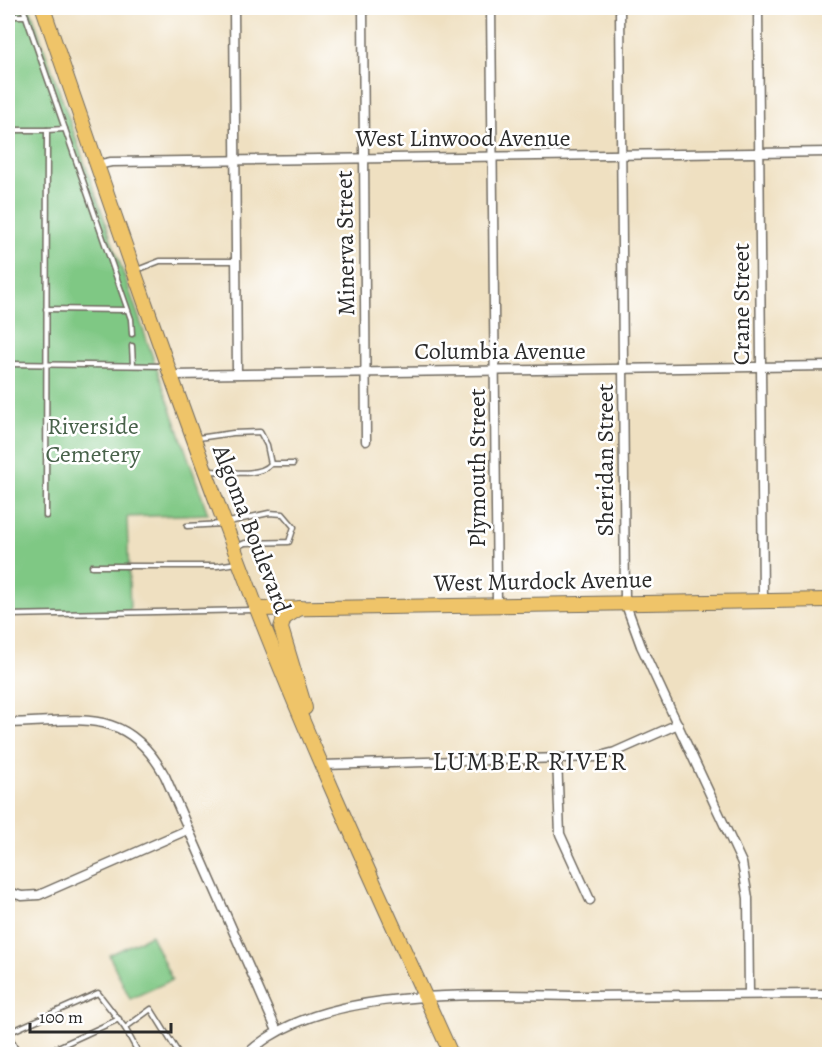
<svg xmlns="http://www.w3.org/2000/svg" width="837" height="1062" font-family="Alegreya,serif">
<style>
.green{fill:#7fc884;stroke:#557a58;stroke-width:1.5}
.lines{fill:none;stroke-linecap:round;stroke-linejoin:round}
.service-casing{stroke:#706a60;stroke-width:7}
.minor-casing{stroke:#706a60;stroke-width:11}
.primary-casing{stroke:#706a60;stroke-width:16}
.service{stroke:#fff;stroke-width:4}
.minor{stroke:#fff;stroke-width:8}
.primary{stroke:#efc469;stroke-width:14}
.labels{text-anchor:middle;stroke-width:5;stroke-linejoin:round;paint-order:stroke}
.street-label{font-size:24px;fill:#2b2b2b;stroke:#fff}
.park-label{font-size:24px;fill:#48624a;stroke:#fff}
.neighbourhood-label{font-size:26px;letter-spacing:1.5px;fill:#2b2b2b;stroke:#fff}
</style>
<rect width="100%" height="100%" fill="#fff"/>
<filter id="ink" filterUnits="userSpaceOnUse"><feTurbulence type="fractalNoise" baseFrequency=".0167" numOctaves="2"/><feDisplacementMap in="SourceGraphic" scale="12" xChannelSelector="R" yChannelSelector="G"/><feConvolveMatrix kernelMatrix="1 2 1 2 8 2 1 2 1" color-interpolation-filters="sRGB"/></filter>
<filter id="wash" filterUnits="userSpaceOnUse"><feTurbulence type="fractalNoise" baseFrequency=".008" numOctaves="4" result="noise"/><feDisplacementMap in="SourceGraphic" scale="24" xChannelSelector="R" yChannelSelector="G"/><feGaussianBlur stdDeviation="1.35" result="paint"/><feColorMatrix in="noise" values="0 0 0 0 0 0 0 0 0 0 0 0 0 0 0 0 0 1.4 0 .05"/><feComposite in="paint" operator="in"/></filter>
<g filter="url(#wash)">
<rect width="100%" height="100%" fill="#efe0c1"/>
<g class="green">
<polygon points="8,8 30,8 208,514 127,517 130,611 8,614"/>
<polygon points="151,935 172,980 130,999 109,955"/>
</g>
</g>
<g filter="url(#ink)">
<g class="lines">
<defs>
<g id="service">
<polyline points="23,8 131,319 132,334"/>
<polyline points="8,16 26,16"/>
<polyline points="8,130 47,130"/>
<polyline points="137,270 160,261 236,261"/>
<polyline points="46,309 126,310"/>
<polyline points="132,346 133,365"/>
<polyline points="8,364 166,366"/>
<polyline points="198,438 233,433 260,432 267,445 271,464 293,464"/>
<path d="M210,471C226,471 259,478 271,464"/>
<polyline points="46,516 47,130 65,129"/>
<polyline points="229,522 269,513 283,514 294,527 289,542 245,543 236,547"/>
<polyline points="187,526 222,524"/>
<polyline points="92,566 217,566 237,563"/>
<polyline points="8,615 254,610"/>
<polyline points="56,1048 119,1019"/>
<polyline points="18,1054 8,1033 98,993 125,1028"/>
<polyline points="42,1054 52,1050"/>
<polyline points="139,1054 125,1028 151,1009 179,1054"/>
</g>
<g id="minor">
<polyline points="234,8 237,373"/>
<polyline points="363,8 366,441"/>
<polyline points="491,8 497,605"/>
<polyline points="620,8 625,602 641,646 742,863 748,898 749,994"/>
<polyline points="758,8 763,601"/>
<polyline points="97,165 111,162 830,152"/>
<polyline points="172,375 830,366"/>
<path d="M8,723C78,722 126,704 165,776L277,1031"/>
<polyline points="557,758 560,834 590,900"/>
<polyline points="323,765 596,757 615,752 678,724"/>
<polyline points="8,892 22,896 39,895 187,830"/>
<path d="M247,1054C322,982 491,996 589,996C669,995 749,994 830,994"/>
</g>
<g id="primary">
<path d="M43,8C112,209 181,410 257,609C316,760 385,907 451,1054"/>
<polyline points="300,608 284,618 281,628 305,708"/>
<polyline points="257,609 830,600"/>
</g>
</defs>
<use href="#service" class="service-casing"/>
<use href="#minor" class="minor-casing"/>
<use href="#primary" class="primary-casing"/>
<use href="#service" class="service"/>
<use href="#minor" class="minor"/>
<use href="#primary" class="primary"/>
</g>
</g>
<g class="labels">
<g class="street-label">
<text x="463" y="146">West Linwood Avenue</text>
<text transform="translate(345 243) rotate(-91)" y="8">Minerva Street</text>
<text transform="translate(741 304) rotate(-90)" y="8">Crane Street</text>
<text x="500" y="359">Columbia Avenue</text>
<text transform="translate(605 460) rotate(-90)" y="8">Sheridan Street</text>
<text transform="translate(477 468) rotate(-90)" y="8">Plymouth Street</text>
<text transform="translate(252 529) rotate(69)" y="8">Algoma Boulevard</text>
<text transform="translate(543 581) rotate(-1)" y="8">West Murdock Avenue</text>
</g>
<g class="park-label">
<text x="93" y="434">Riverside<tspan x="93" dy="28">Cemetery</tspan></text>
</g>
<g class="neighbourhood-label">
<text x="530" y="770">LUMBER RIVER</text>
</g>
</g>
<rect width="837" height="1062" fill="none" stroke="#fff" stroke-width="30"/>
<path d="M30 1023v9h141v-9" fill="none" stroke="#2b2b2b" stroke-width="3"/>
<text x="39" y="1023" font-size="18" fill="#2b2b2b" stroke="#ffffff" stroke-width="4.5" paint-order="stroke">100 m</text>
</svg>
